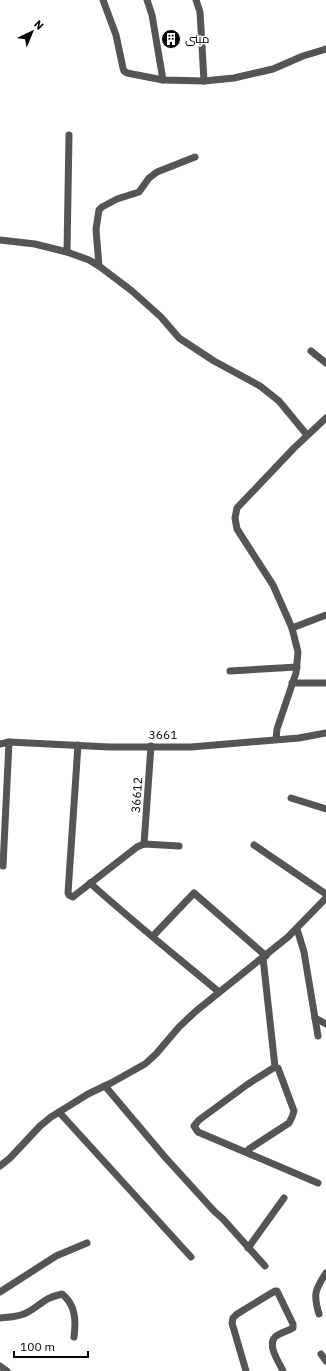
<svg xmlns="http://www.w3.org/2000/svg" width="326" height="1371" font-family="'IBM Plex Sans',Cairo,sans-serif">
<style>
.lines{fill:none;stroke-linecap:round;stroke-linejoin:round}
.minor{stroke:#555;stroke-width:7}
.labels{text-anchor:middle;stroke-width:3;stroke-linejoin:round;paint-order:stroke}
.poi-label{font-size:12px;fill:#000;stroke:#fff;text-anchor:start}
.street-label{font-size:12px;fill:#000;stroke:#fff}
</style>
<rect width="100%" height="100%" fill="#fff"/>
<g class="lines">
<g class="minor">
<polyline points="103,0 116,35 123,68 124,71 127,73 163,80 204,81 234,78 273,69 303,56 326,49"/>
<polyline points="147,0 152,15 163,80"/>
<polyline points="196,0 200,12 204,81"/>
<polyline points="0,240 35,244 67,252 89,260 99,266 132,291 161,317 179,338 214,361 260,386 279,401 307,435"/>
<polyline points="67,252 69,135"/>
<polyline points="99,266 96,229 99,210 102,207 117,199 139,192 149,178 157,172 195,157"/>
<polyline points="311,351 326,363"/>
<polyline points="292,628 326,615"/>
<polyline points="230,671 297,667"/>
<polyline points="292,683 326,683"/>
<polyline points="276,739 277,729 296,673 298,652 292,628 273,585 237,529 235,518 237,508 294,448 326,418"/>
<polyline points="0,744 9,742 109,747 191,747 299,738 326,733"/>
<polyline points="78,745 68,893 69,895 73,897 74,896 137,847 144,844 179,846"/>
<polyline points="291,798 326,809"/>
<polyline points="144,844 151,746"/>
<polyline points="254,845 326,894"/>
<polyline points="3,866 9,742"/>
<path d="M90,883C132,921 176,956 219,992"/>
<polyline points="297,929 304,952 318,1036"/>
<polyline points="153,936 194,893 266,956"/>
<polyline points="315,1018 326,1024"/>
<polyline points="275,1067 248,1084 199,1120 194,1126 198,1132 318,1183"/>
<polyline points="105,1086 164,1156 214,1211 223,1219 265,1266"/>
<polyline points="59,1112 191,1257"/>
<polyline points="247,1152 249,1149 289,1123 292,1117 294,1111 278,1068 275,1067 263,958"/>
<polyline points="0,1166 10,1158 40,1126 51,1117 88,1094 111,1083 145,1064 156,1054 179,1027 196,1011 288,937 326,898"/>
<polyline points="248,1248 284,1198"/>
<polyline points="0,1292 56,1256 87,1243"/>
<path d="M319,1314C313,1294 315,1290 326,1273"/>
<path d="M0,1318C10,1317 20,1317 28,1312C42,1304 44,1298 62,1294C76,1305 76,1321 74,1337"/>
<polyline points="321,1354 326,1361"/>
<polyline points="0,1366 7,1371"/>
<path d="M246,1371L232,1323L233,1318L237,1314L275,1291H277L293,1324V1328C288,1331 279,1333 275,1337C267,1346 279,1362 283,1371"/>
</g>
</g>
<defs>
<symbol id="building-disc" viewBox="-11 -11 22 22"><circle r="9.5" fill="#000" stroke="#fff"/><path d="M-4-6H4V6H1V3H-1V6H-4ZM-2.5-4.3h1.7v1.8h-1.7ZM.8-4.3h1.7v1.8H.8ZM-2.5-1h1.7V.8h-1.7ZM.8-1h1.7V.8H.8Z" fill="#fff"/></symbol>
</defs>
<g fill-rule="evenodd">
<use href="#building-disc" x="160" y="28" width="22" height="22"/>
</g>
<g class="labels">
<g class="poi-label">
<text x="185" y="43">مبنى</text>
</g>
<g class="street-label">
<text x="163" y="739">3661</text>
<text transform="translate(137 795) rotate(-86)" y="4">36612</text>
</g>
</g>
<g transform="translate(32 32) rotate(44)" stroke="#ffffff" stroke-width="3" paint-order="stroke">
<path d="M0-3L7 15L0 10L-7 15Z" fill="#000000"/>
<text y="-6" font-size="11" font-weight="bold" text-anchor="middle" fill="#000000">N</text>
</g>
<path d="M14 1351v6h74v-6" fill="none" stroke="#000000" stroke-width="2"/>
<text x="20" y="1351" font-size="12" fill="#000000" stroke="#ffffff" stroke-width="3" paint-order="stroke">100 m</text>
</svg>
